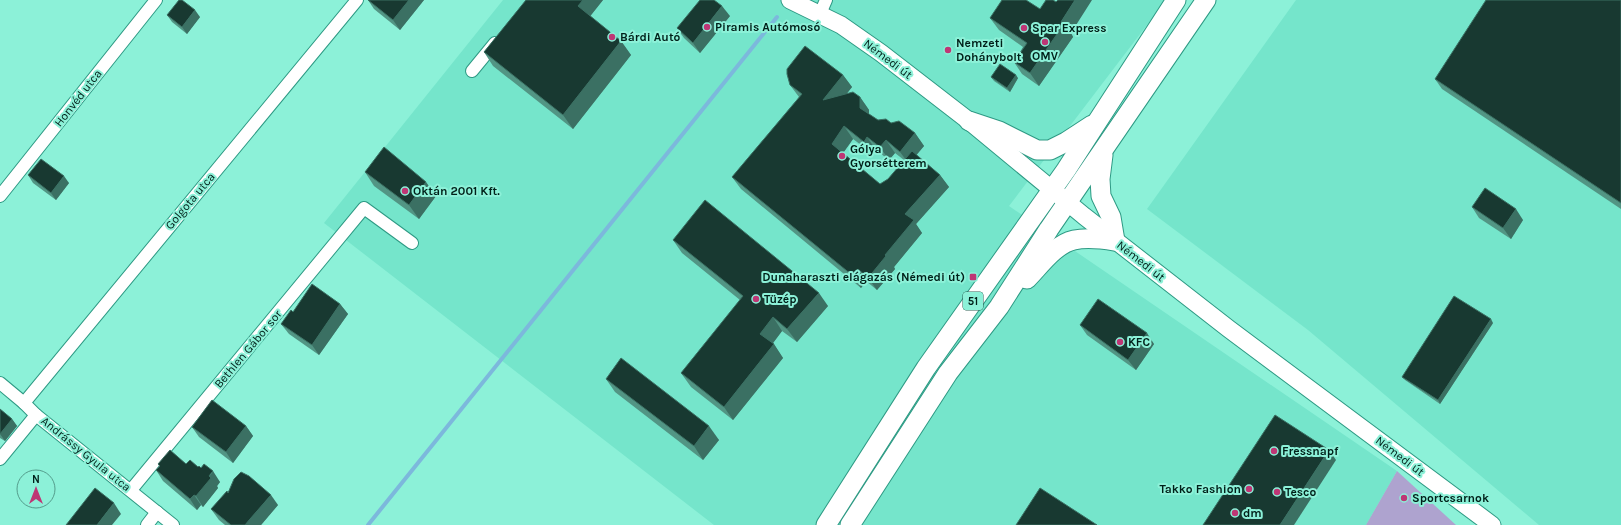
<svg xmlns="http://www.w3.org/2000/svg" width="1621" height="525" font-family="Karla,sans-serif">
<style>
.built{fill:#75e5cb}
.grass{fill:#aea3cf}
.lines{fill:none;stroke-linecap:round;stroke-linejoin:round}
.stream{stroke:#7cb8dc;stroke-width:4}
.minor-casing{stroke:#2e9a84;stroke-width:14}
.secondary-casing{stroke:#2e9a84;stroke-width:19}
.primary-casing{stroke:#2e9a84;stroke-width:21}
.minor{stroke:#fff;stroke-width:12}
.secondary{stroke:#fff;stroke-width:17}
.primary{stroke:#fff;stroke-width:19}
.wall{fill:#529584;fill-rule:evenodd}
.shaded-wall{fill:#3b7063}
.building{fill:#183931;stroke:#3b7063}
.poi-dot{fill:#be3675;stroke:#8cf1d8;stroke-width:1.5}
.labels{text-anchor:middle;stroke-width:4;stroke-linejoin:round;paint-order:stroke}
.shield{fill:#8cf1d8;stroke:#2a5f52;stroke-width:1}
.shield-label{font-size:11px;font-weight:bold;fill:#002019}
.poi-label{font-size:12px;font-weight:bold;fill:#002019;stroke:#8cf1d8;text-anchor:start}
.street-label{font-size:12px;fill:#002019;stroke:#8cf1d8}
</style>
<rect width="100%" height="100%" fill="#8cf1d8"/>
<g class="built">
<polygon points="503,0 1166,0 1009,206 1397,471 1366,525 714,525 324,223"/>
<polygon points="1296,0 1621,0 1621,525 1539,525 1308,330 1147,209"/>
</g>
<polygon class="grass" points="1397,471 1456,525 1366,525"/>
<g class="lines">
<polyline class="stream" points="368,525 777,17"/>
<defs>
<g id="minor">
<polyline points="820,14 826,0"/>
<polyline points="472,71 495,43"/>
<polyline points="0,196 156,0"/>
<polyline points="0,383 24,403 36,415 173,525"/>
<polyline points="24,403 357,0"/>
<polyline points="0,459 36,415"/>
<polyline points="131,490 364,208 412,243"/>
<polyline points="147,525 157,512"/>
</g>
<polyline id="secondary" points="790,0 841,25 881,53 969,121 1084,216 1229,329 1492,525"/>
<g id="primary">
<polyline points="969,121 999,131 1037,150 1050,150 1066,142 1092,125"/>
<path d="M1027,279C1040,266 1055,244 1074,240C1087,237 1102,239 1115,241L1111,217L1101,196L1100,179L1103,155"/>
<polyline points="826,525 926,368 1066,170 1176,0"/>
<polyline points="850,525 948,373 999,307 1049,229 1206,0"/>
</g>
</defs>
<use href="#minor" class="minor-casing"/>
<use href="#secondary" class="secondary-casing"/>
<use href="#primary" class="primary-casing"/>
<use href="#minor" class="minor"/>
<use href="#secondary" class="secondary"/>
<use href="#primary" class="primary"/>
</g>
<g class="wall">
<polygon points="368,0 424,0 400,30 374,9"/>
<polygon points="526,0 603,0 590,16 621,41 631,55 573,129 493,66 484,52"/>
<polygon points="1621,0 1621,209 1442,89 1435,79"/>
<polygon points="167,15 200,17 187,34 172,22"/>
<polygon points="730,16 700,53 684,38 677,28"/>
<polygon points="990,18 1071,33 1073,37 1039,86 1022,74 1014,62 1023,47 999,30"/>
<path d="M843,75L852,87L846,94L860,97L869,110V114L878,120L891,123L915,133L924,146L916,155L940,175L949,187L916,224L922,233L894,267L895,269L877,290L866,281L861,288L741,189L732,177L799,97L790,85ZM853,139L873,154L876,150L889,160L895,153L904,160L888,179L880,184L843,153Z"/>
<polygon points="991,77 1018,78 1010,92 994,81"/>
<polygon points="365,172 436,196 419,219 374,186"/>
<polygon points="28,175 69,183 56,200 33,183"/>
<polygon points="1472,207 1523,220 1511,239 1479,218"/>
<polygon points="673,240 828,306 797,342 782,331 773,343 783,358 733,420 691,387 681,373 740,300 682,253"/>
<polygon points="340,304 348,314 319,355 289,334 281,324 293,312"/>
<polygon points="1493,323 1440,404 1405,380 1402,377"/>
<polygon points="1080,325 1154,344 1136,370 1087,335"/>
<polygon points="606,379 719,440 703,460 615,392"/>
<polygon points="0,409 12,419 17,426 5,441 0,438"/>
<polygon points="246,426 253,436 233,463 199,437 192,427"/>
<polygon points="158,464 186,464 198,467 220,482 217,486 218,488 203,507 201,505 197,510 163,481 156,470 159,466"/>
<polygon points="228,493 278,505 261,525 225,525 219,520 211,509"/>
</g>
<g class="shaded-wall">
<polygon points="409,0 424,0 400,30 393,20"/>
<polygon points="583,0 603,0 588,19 578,6"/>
<polygon points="1075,0 1092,0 1071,33 1073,37 1039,86 1030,73 1061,22"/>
<polygon points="722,6 730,16 700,53 693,43"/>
<polygon points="195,10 200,17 187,34 182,27"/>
<polygon points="621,41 631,55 573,129 563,115"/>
<polygon points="843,75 852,87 832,113 823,100"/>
<polygon points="1016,75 1018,78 1010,92 1007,88"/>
<polygon points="860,97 869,110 869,121 860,108"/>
<polygon points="844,126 853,139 841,156 832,144"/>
<polygon points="915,133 924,146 909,164 900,152"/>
<polygon points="867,137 876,150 873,154 864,142"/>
<polygon points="886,140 895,153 889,160 880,147"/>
<polygon points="940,175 949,187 916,224 922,233 894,267 895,269 877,290 868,278 885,255 905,214"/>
<polygon points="64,176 69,183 56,200 51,193"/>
<polygon points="426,182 436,196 419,219 409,205"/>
<polygon points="1516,209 1523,220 1511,239 1503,228"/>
<polygon points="858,269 866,281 861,288 852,275"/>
<polygon points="819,293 828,306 797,342 787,329"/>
<polygon points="340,304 348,314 319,355 312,345"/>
<polygon points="773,317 782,331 770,347 760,334"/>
<polygon points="1491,319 1493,323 1440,404 1438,400"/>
<polygon points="1147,333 1154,344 1136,370 1128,360"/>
<polygon points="774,344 783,358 733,420 724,407"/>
<polygon points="12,419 17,426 5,441 0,434"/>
<polygon points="246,426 253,436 233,463 226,452"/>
<polygon points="709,426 719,440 703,460 694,446"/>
<polygon points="1329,450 1336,460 1294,525 1280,525"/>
<polygon points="213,471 220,482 217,486 218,488 203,507 196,496"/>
<polygon points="194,495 201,505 197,510 190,499"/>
<polygon points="271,495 278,505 261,525 245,525 250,519"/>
<polygon points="114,503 121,514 112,525 97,525"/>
</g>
<g class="building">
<polygon points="179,0 182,0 195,10 182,27 167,15"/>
<polygon points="368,0 409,0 393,20"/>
<polygon points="526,0 583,0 578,6 621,41 563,115 484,52"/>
<polygon points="700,0 714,0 722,6 693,43 677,28"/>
<polygon points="1002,0 1026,0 1040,9 1046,0 1053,0 1056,2 1058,0 1075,0 1061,22 1064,24 1030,73 1014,62 1027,43 990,18"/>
<polygon points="1486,0 1621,0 1621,203 1435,79"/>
<polygon points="805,46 843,75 823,100 853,92 860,97 860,108 878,120 886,119 891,123 899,121 915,133 900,152 886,140 880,147 867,137 864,142 844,126 832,144 880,184 888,179 912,151 940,175 905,214 914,220 885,255 886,256 868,278 858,269 852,275 732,177 802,94 790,85 787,74 787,69"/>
<polygon points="1000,64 1016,75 1007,88 991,77"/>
<polygon points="384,147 426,182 409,205 365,172"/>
<polygon points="41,159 64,176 51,193 28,175"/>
<polygon points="1485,188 1516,209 1503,228 1472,207"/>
<polygon points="705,200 819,293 787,329 773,317 760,334 774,344 724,407 681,373 743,296 673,240"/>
<polygon points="312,284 340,304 312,345 281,324 291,310 293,312"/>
<polygon points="1454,296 1491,319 1438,400 1402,377"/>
<polygon points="1098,299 1147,333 1128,360 1080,325"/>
<polygon points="621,358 709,426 694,446 606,379"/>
<polygon points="212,400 246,426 226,452 192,427"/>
<polygon points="0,409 12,419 0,434"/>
<polygon points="1275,415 1329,450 1280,525 1203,525"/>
<polygon points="170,450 186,464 190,460 198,467 199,466 201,468 204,464 213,471 209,476 211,478 196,496 194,495 190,499 156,470 160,466 158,464"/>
<polygon points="241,472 249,476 271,495 250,519 245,525 231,525 211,509 227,491 228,493 234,479"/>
<polygon points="95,488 114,503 97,525 66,525"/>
<polygon points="1040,488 1097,525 1016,525"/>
</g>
<g class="poi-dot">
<circle cx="707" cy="27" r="4"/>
<circle cx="1024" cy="28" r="4"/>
<circle cx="612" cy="37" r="4"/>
<circle cx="1045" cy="42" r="4"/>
<circle cx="948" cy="50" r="4"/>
<circle cx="842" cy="156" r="4"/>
<circle cx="405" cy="191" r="4"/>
<rect x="969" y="273" width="8" height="8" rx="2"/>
<circle cx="756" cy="299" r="4"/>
<circle cx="1120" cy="342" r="4"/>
<circle cx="1274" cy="451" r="4"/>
<circle cx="1249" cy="489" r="4"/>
<circle cx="1277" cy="492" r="4"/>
<circle cx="1404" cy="498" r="4"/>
<circle cx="1235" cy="513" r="4"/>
</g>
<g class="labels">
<rect class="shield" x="963" y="292" width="20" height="18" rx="3"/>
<g class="shield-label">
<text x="973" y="305">51</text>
</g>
<g class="poi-label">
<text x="715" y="31">Piramis Autómosó</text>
<text x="1032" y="32">Spar Express</text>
<text x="620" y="41">Bárdi Autó</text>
<text x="956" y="47">Nemzeti<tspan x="956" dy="14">Dohánybolt</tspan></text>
<text x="1045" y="60" text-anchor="middle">OMV</text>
<text x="850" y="153">Gólya<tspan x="850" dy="14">Gyorsétterem</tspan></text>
<text x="413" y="195">Oktán 2001 Kft.</text>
<text x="965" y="281" text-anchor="end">Dunaharaszti elágazás (Némedi út)</text>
<text x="764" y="303">Tüzép</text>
<text x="1128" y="346">KFC</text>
<text x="1282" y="455">Fressnapf</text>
<text x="1241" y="493" text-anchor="end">Takko Fashion</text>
<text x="1285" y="496">Tesco</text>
<text x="1412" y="502">Sportcsarnok</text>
<text x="1243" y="517">dm</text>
</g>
<g class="street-label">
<text transform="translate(888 59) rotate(37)" y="4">Némedi út</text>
<text transform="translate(78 98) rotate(-52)" y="4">Honvéd utca</text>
<text transform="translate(190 201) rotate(-50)" y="4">Golgota utca</text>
<text transform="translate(1141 261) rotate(38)" y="4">Némedi út</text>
<text transform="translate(248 349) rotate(-50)" y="4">Bethlen Gábor sor</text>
<text transform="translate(86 454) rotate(39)" y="4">Andrássy Gyula utca</text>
<text transform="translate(1400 456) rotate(37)" y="4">Némedi út</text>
</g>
</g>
<g transform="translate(36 489)"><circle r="19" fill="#8cf1d8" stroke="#549d8c"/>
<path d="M0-3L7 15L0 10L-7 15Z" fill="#be3675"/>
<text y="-6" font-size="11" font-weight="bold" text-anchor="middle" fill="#002019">N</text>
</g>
</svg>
